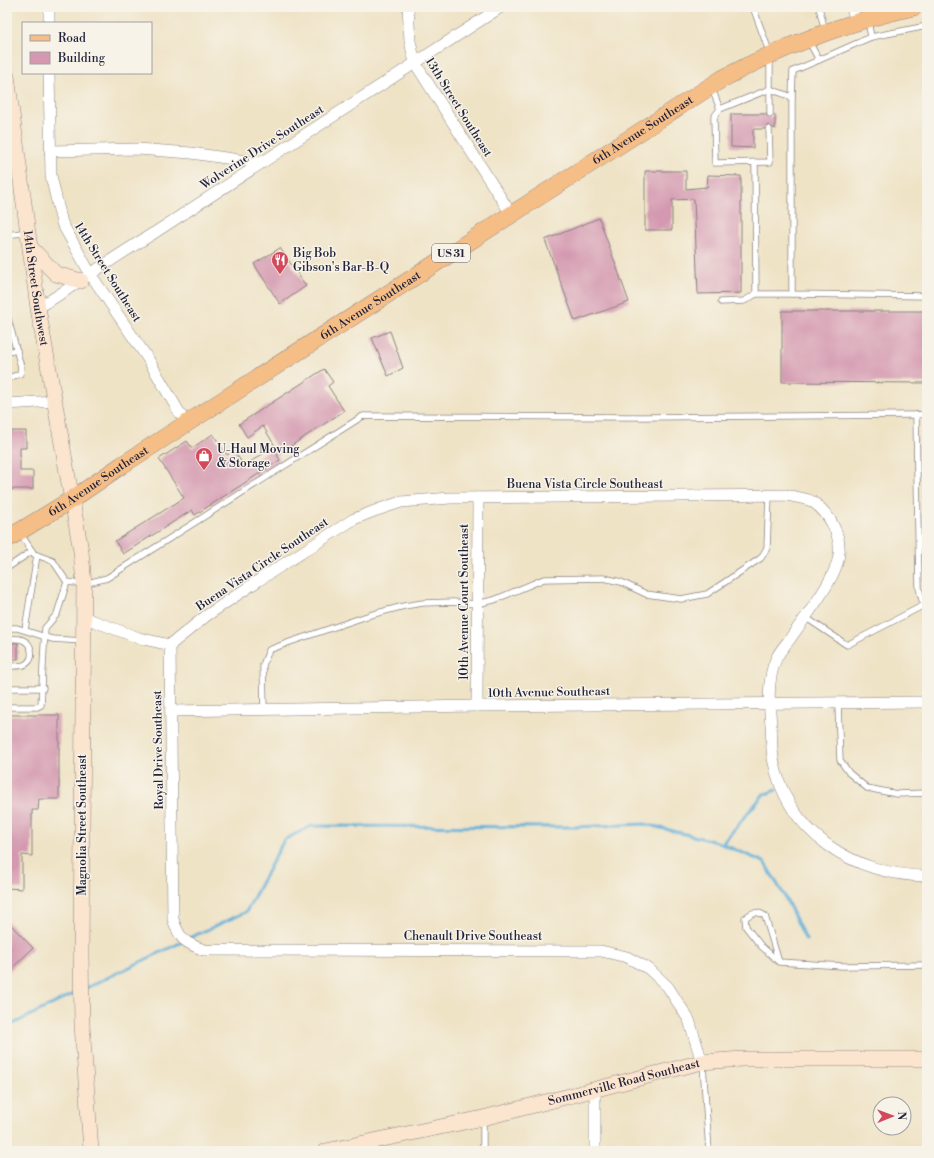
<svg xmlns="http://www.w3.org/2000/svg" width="934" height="1158" font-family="'Libre Bodoni',serif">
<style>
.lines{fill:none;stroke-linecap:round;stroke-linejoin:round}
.stream{stroke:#5dafd8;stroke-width:3}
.building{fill:#d499b0}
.lane-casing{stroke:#888280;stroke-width:7}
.street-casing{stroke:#888280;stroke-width:12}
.secondary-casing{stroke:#888280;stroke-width:16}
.primary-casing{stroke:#888280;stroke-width:18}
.lane{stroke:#fff;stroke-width:5.5}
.street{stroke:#fff;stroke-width:11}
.secondary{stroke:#fbe5cf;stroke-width:15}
.primary{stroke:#f6be87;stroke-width:17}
.labels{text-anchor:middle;stroke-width:3;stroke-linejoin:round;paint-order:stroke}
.shield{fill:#f7f3e8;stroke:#62616f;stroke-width:1}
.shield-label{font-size:11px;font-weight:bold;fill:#22223b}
.street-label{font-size:12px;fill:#22223b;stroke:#f7f3e8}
.poi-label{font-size:12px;fill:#22223b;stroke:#f7f3e8;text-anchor:start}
</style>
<rect width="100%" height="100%" fill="#f7f3e8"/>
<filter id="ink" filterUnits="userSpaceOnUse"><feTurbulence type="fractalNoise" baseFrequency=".025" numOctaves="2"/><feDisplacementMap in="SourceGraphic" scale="8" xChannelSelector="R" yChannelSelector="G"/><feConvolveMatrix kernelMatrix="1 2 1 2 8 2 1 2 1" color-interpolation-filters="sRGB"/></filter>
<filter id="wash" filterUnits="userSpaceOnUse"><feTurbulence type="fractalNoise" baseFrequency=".012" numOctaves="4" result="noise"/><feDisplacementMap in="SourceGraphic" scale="16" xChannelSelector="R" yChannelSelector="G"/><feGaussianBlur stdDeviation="0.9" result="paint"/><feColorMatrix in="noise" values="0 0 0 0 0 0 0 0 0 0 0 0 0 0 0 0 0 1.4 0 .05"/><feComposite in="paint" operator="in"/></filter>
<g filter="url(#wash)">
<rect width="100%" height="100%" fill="#efe3c6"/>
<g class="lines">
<g class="stream">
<polyline points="722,844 763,795 776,790"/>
<polyline points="187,939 246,912 284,840 311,826 574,827 645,824 717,842 764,862 784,895 806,940"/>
<polyline points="86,988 182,942"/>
<polyline points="7,1027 77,992"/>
</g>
</g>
<g id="blocks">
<g class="building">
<polygon points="731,114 766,114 770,118 775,114 775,129 768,125 765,129 753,129 753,148 731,147"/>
<polygon points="645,171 686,171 686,189 707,187 708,175 741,176 741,293 698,294 694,199 672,200 672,230 645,230"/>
<polygon points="599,218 629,302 575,321 545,240"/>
<polygon points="280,248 306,286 280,304 254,264"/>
<polygon points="782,311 927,311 927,383 782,382"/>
<polygon points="390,331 403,368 388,376 372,338"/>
<polygon points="324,369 333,382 328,386 344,411 277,455 280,460 195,515 192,510 123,554 115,541 184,498 159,459 187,441 192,448 213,434 227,455 234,451 244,466 275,446 263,426 247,437 239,424"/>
<polygon points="7,431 26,431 26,448 20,448 20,471 33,471 33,489 7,489"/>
<rect x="7" y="643" width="11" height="16"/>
<polygon points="7,715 59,715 59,799 39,799 38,810 32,810 32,856 22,855 22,889 7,888"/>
<polygon points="7,921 33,948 7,973"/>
</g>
</g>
</g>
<g filter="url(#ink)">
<use href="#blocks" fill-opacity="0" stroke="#888280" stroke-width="1"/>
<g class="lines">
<defs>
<g id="lane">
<polyline points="819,7 825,31"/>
<polyline points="868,21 871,37 927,26"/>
<polyline points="808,40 819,60 871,37"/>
<polyline points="712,89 720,109 770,89 770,54 753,7"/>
<polyline points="792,97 793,71 819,60"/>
<polyline points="720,109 714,117 715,163 770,162 769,129"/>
<polyline points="770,114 770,89 792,97 792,294 927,296"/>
<polyline points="755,163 756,294 792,294"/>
<polyline points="7,235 28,232"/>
<polyline points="721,302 744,301 756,294"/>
<polyline points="7,315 21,367 20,374 11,377"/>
<polyline points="7,352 17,350"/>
<polyline points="927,414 916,415 919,588 922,600 927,605"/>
<polyline points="20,533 34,554 53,561 67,582 84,584 107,578 363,416 642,417 916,415"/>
<polyline points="7,568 32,551"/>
<polyline points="805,617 847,645 926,604"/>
<polyline points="7,628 17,628 52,639 83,641"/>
<polyline points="25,630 37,555"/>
<path d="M7,639C12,639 18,638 23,640C32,644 35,658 26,664C21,667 13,666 7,666"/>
<polyline points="7,688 43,688"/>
<polyline points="838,704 840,760 849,773 867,788 897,794 927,793"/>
<polyline points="7,707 37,707 41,705 45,628 57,614 67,582"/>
<polyline points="264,709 263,665 269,650 290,642 370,615 404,606 423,603 454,602 476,604 494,600 544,579 604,578 621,582 646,594 681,599 707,594 761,558 767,548 769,496"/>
<path d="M779,962L765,916C756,910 753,912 745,918L746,927L761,946L779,962L842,966L927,965"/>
<polyline points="703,1064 709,1151"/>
<polyline points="483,1151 483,1118"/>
</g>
<g id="street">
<polyline points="49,7 49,23"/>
<polyline points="408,7 410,41 415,63 511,214"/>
<polyline points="852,7 856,22"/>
<polyline points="49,73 51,176 62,223 91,275 148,359 186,424"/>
<polyline points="50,151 137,149 191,153 261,163"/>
<path d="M38,308C77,284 114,257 154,233L501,7"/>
<polyline points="7,404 54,401"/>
<polyline points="83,617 139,638 170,645"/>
<path d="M170,645L206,616L259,580L354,519L377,510L401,502L450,498L786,495C794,497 806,498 813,502C829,513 841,534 839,554C837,579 804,618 790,639C785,645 779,652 776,659C767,680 769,703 771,725C772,736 771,747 773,758C786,833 855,876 927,876"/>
<path d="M170,645L173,919C179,939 185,943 204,950L601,951L627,957L649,969L668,987L689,1020L702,1062"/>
<polyline points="477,706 478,498"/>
<polyline points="171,711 477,706 927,702"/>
<polyline points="595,1151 595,1089"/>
</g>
<g id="secondary">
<path id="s1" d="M7,76L38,308L81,551L84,584L81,953L82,1025L91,1151"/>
<polyline points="30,247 56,274 81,281"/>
<path id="s2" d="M326,1151L483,1118L702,1062L742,1059H927"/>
</g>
<g id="primary">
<path id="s3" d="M7,539L71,500L122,465L722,79C783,46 846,22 914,7"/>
</g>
</defs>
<use href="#lane" class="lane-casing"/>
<use href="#street" class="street-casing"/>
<use href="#secondary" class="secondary-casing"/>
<use href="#primary" class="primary-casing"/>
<use href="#lane" class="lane"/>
<use href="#street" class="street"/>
<use href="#secondary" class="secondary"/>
<use href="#primary" class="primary"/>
</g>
</g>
<defs>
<symbol id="restaurant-pin" viewBox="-11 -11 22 30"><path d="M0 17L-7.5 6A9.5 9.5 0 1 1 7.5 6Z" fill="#d1495b" stroke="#f7f3e8"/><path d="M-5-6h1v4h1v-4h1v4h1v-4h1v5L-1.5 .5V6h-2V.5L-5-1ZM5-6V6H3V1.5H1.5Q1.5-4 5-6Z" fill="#fff"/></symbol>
<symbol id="shop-pin" viewBox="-11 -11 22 30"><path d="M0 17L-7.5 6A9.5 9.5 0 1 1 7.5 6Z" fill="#d1495b" stroke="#f7f3e8"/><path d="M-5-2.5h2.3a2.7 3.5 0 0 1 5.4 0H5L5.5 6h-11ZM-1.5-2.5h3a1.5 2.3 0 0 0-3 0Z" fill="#fff"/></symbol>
</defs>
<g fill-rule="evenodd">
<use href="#restaurant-pin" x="270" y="250" width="20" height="27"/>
<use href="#shop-pin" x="194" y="446" width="20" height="27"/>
</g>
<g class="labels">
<rect class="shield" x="432" y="244" width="38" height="18" rx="3"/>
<g class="shield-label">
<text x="451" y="257">US 31</text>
</g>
<g class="street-label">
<text transform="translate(459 107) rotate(58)" y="4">13th Street Southeast</text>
<text dy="4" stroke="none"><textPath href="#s3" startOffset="756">6th Avenue Southeast</textPath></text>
<text transform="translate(262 147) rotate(-33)" y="4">Wolverine Drive Southeast</text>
<text transform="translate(108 272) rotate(58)" y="4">14th Street Southeast</text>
<text dy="4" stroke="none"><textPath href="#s1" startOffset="214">14th Street Southwest</textPath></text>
<text dy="4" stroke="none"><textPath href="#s3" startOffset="432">6th Avenue Southeast</textPath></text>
<text dy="4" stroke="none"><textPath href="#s3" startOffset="108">6th Avenue Southeast</textPath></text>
<text x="585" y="488">Buena Vista Circle Southeast</text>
<text transform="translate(262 564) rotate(-34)" y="4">Buena Vista Circle Southeast</text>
<text transform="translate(464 602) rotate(-90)" y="4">10th Avenue Court Southeast</text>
<text transform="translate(549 692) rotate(-1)" y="4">10th Avenue Southeast</text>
<text transform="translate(158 750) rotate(-91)" y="4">Royal Drive Southeast</text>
<text transform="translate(82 825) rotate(-90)" y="4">Magnolia Street Southeast</text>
<text x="473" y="940">Chenault Drive Southeast</text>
<text dy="4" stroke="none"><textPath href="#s2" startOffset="306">Sommerville Road Southeast</textPath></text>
</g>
<g class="poi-label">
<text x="293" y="257">Big Bob<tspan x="293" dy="14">Gibson's Bar-B-Q</tspan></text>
<text x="217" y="453">U-Haul Moving<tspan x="217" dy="14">&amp; Storage</tspan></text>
</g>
</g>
<rect width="934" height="1158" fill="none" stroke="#f7f3e8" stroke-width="24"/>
<rect x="22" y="22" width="130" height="52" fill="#f7f3e8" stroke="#a29fa3"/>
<rect x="30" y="35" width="20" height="6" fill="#f6be87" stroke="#a29fa3"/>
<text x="58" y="42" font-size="12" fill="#22223b">Road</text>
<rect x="30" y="52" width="20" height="12" fill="#d499b0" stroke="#a29fa3"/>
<text x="58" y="62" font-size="12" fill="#22223b">Building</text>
<g transform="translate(892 1116) rotate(89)"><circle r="19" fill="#f7f3e8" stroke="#a29fa3"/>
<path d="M0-3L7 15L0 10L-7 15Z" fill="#d1495b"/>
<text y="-6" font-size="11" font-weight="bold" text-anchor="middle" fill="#22223b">N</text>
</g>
</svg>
